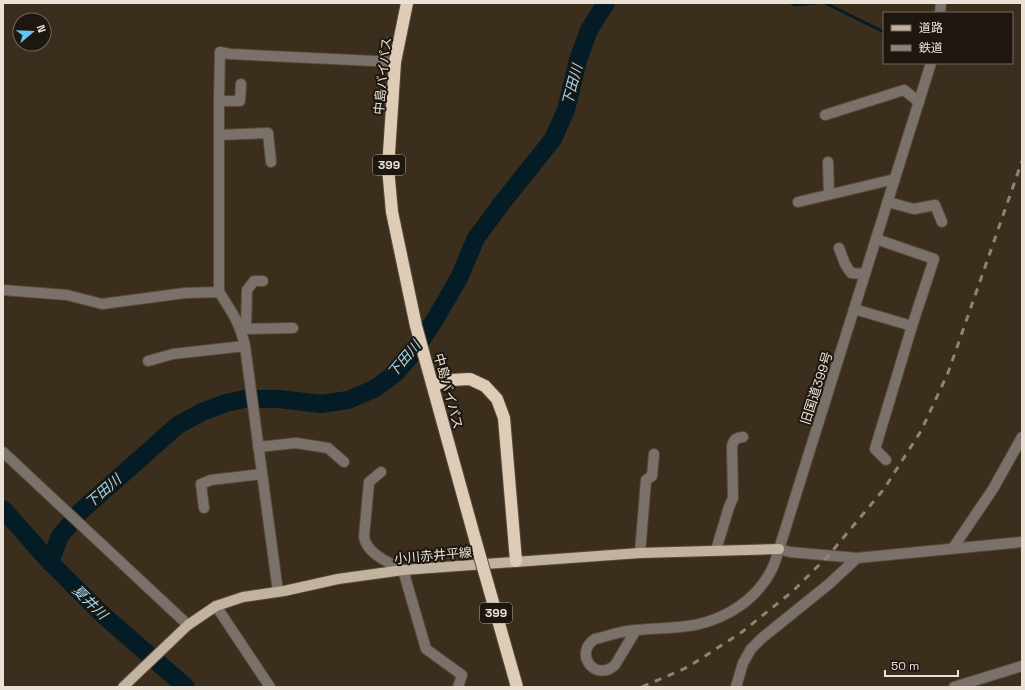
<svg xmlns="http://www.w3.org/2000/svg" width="1025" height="690" font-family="'Space Grotesk','Noto Sans JP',sans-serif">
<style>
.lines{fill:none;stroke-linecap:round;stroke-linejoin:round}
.stream{stroke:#031c26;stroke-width:3}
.river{stroke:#031c26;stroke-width:18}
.minor-casing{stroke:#584b3a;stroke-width:12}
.major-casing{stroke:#584b3a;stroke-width:12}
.highway-casing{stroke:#584b3a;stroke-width:14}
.minor{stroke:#7a726a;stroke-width:10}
.major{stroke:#c2b3a1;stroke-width:10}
.highway{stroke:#dfccb7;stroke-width:12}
.rail{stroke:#8f8375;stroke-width:3;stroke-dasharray:7 7;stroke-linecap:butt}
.highway-bridge-casing{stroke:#584b3a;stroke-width:14;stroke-linecap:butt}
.highway-bridge{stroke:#dfccb7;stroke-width:12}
.labels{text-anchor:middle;stroke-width:4;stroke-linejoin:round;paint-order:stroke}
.shield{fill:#1e1710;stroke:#aea59b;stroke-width:1}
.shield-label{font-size:12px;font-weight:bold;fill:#ebe2d7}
.street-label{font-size:13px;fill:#ebe2d7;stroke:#1e1710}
.water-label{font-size:14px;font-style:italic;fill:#9ddaf6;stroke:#1e1710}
</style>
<rect width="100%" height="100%" fill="#3c2e1c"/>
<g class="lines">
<g class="stream">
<polyline points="791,3 795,5 816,3"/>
<polyline points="825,3 884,32"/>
</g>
<g class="river">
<polyline points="3,509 50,562 103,615 186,687"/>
<polyline points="50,562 60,536 81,511 178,425 202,412 226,403 244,399 279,399 321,404 348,400 374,389 396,373 413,353 434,321 459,278 476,238 502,203 553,139 566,110 578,60 589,30 606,3"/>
</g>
<defs>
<g id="minor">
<polyline points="940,13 941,3"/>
<polyline points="219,101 240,101 241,84"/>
<polyline points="825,115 904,90 919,102"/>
<polyline points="219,135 268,133 271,162"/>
<polyline points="828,162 829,194"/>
<polyline points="798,202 895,179"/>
<polyline points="888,202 914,209 935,205 942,222"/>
<polyline points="876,239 934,259 912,326 875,449 886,460"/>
<polyline points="839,248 845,264 851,273 865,274"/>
<path d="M3,290L67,295L102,304L185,293L219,292C232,312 240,323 245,346L278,592"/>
<polyline points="219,292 219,101 220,52 230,54 395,62"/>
<polyline points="854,309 912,326"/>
<polyline points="241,329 293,328"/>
<polyline points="246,329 247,290 254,281 263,281"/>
<polyline points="148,361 173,354 245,346"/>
<polyline points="258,447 296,443 328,448 344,462"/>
<polyline points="3,452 188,625"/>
<path d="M381,472L369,482L364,537C367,554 388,562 403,570L426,649L462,675L458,687"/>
<polyline points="204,508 201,484 211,480 262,474"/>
<polyline points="953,548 993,489 1022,437"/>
<polyline points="779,549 790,552 857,558 1022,542"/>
<path d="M716,550L729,507L733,498L732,446C734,439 736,438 743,437"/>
<polyline points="640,553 646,480 652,476 654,454"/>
<polyline points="216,606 270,687"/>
<path d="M636,630L615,665C595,683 573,653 595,639C606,637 617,632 628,631C650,628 673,629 695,625C728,618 757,599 772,569C775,563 777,556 779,549L931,63"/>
<polyline points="736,687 743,663 751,649 762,638 829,584 857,558"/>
<polyline points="954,687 1022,666"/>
</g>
<polyline id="major" points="123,687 188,625 216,606 243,597 284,591 338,579 403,570 640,553 779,549"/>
<g id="highway">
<polyline points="407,3 395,62 388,168 392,212 416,326 475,539"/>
<polyline points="433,385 451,380 470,379 485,386 497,399 504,418 516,561"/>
</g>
</defs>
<use href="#minor" class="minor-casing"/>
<use href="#major" class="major-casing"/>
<use href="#highway" class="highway-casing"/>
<use href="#minor" class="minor"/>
<use href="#major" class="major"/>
<use href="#highway" class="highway"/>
<polyline class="rail" points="642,687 688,667 742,632 793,591 828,556 884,489 921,431 948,373 1022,161"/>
<defs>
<polyline id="highway-bridge" points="475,539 517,687"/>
</defs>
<use href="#highway-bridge" class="highway-bridge-casing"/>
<use href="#highway-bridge" class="highway-bridge"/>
</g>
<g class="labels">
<g class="shield">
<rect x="373" y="155" width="32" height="20" rx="3"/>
<rect x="480" y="603" width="32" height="20" rx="3"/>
</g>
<g class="shield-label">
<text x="389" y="169">399</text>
<text x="496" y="617">399</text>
</g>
<g class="street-label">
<text transform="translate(382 76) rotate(-84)" y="5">中島バイパス</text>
<text transform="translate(816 388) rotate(-72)" y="5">旧国道399号</text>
<text transform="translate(449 391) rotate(75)" y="5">中島バイパス</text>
<text transform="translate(433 555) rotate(-5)" y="5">小川赤井平線</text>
</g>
<g class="water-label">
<text transform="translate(572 85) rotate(-75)" y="5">下田川</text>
<text transform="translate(404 359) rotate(-50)" y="5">下田川</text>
<text transform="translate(103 491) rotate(-41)" y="5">下田川</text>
<text transform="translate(90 602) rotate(44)" y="5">夏井川</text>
</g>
</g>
<rect width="1025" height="690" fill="none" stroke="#ebe2d7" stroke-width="8"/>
<rect x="883" y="12" width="130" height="52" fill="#1e1710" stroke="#706860"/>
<rect x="891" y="25" width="20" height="6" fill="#c2b3a1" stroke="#706860"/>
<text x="919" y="32" font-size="12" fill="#ebe2d7">道路</text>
<rect x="891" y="45" width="20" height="6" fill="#8f8375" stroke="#706860"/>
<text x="919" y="52" font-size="12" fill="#ebe2d7">鉄道</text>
<g transform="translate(32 32) rotate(71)"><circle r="19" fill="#1e1710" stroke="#706860"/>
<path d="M0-3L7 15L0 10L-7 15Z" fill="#64c5ee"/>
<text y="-6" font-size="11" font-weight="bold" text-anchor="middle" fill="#ebe2d7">N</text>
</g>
<path d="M885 670v6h73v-6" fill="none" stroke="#ebe2d7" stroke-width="2"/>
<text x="891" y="670" font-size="12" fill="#ebe2d7" stroke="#1e1710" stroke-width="3" paint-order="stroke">50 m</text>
</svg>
